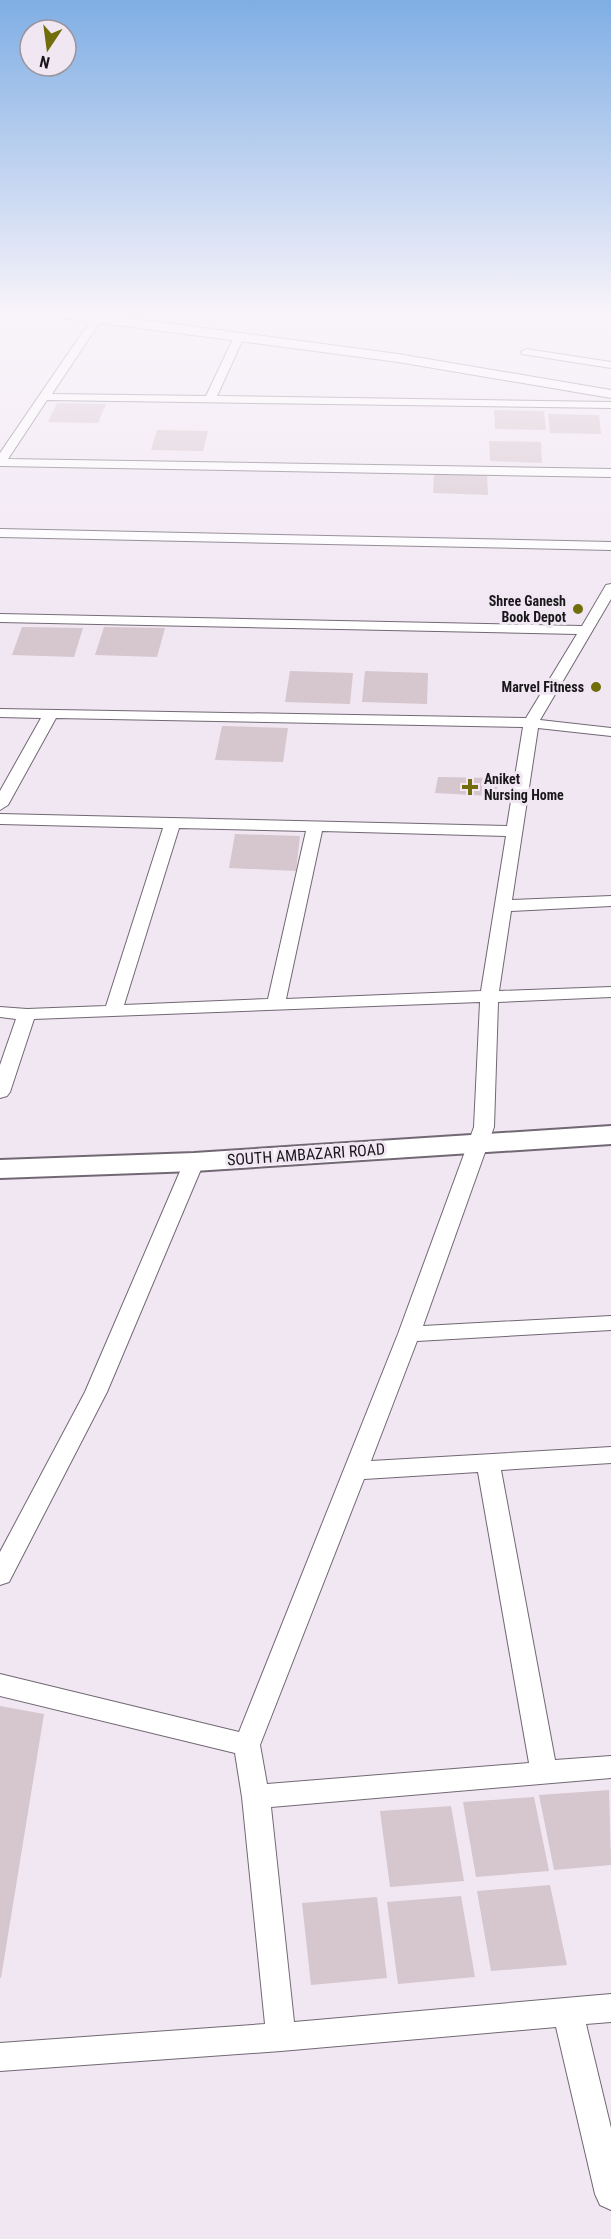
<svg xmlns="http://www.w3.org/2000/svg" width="611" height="2239" font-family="'Roboto Condensed',sans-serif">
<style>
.building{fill:#d6c6cd}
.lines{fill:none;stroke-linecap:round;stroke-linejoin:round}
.minor-casing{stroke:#716873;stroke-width:2}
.tertiary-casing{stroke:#716873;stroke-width:2}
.secondary-casing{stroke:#716873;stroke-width:4}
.minor{fill:#fff;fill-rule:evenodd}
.tertiary{fill:#fff;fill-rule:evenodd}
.secondary{fill:#fff;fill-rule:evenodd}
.poi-dot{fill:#716d0b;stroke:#f1e7f3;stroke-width:2}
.labels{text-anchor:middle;stroke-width:6;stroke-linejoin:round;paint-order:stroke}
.far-poi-label{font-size:14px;font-weight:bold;fill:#1a171b;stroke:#f1e7f3;text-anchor:end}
.street-label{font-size:16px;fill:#1a171b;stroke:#f1e7f3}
</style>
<rect width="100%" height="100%" fill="#f1e7f3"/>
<g class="building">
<polygon points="57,403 106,404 98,423 48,422"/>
<polygon points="494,410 544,411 546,430 495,429"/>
<polygon points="548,414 599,415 601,434 550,433"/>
<polygon points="157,430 208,431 203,451 151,450"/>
<polygon points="489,441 541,442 542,463 490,461"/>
<polygon points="434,472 487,473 488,495 433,493"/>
<polygon points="22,627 83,628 74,657 12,655"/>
<polygon points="104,627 165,628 157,657 95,655"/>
<polygon points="290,671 353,673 350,704 285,702"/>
<polygon points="365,671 428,673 427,704 362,702"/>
<polygon points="222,726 288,728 283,762 215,760"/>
<polygon points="438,777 498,778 497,790 491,790 490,796 435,793"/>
<polygon points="235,834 300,836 296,871 229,868"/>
<polygon points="0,1706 44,1714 1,1978 0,1978"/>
<polygon points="609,1790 611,1865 554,1870 539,1795"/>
<polygon points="534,1797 549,1871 476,1877 463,1802"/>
<polygon points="451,1806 464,1881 390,1887 380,1811"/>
<polygon points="550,1885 567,1965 491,1971 477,1891"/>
<polygon points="461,1896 475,1977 398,1984 387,1902"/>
<polygon points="377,1897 387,1978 311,1985 302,1903"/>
</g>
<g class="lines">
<defs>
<g id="minor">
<polygon points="97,316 102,319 52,394 206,396 234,337 239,334 244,337 217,396 611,402 611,408 47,400 8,459 611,469 611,477 0,466 0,453 93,317"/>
<polygon points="526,349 611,362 611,368 522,354 521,352"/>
<polygon points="0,529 611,542 611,550 0,537"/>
<path d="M611,584V599L540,720L611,728V736L538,728L512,900L611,896V906L511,911L499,991L611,987V997L498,1002L494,1127L423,1326L611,1316V1330L417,1341L371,1461L611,1447V1463L501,1470L555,1760L611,1756V1778L271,1807L294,2022L611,1994V2022L586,2024L611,2128V2210L600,2205L595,2194L556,2027L281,2051L0,2071V2043L265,2024L242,1797L235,1753L0,1696V1674L239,1732L398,1334L474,1127L480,1002L34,1019L10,1092L7,1096L0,1098V1065L16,1019L0,1017V1007L27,1009L106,1006L163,828L0,824V814L507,826L523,727L56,718L8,805L0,810V791L41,718L0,717V709L526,718L577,634L0,622V614L582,626L606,585ZM179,828L306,831L268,999L124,1005ZM322,831L506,836L481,991L286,999ZM478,1472L529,1763L267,1784L260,1745L364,1479Z"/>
<polygon points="194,1156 201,1158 204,1162 107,1392 9,1582 0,1585 0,1552 85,1392 184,1162 187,1158"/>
</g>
<polygon id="tertiary" points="50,313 90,313 398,354 611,390 611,398 398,362 56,317"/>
<polygon id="secondary" points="611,1126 611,1144 194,1171 0,1178 0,1160 194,1153"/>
</defs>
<use href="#minor" class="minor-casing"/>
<use href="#tertiary" class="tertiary-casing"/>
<use href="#secondary" class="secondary-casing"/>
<use href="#minor" class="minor"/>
<use href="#tertiary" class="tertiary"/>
<use href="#secondary" class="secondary"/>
</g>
<linearGradient id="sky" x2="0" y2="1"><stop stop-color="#7faee4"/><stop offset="0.5" stop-color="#f9f4fa"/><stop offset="1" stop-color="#f9f4fa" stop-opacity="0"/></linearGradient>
<rect width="611" height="627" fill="url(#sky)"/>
<g class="poi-dot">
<circle cx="578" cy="609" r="6"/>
<circle cx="596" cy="687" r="6"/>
<path d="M467 778h6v6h6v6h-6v6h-6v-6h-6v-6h6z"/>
</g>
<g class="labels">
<g class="far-poi-label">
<text x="566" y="606">Shree Ganesh<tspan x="566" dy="16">Book Depot</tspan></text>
<text x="584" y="692">Marvel Fitness</text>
<text x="484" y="784" text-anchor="start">Aniket<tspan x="484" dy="16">Nursing Home</tspan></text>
</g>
<g class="street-label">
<text transform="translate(306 1154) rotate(-4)" y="6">SOUTH AMBAZARI ROAD</text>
</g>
</g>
<g transform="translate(48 48) rotate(193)"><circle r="28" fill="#f1e7f3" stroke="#9b949d" stroke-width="1.5"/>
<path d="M0-4.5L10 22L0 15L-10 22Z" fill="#716d0b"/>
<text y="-9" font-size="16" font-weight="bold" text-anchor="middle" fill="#1a171b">N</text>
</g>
</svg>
